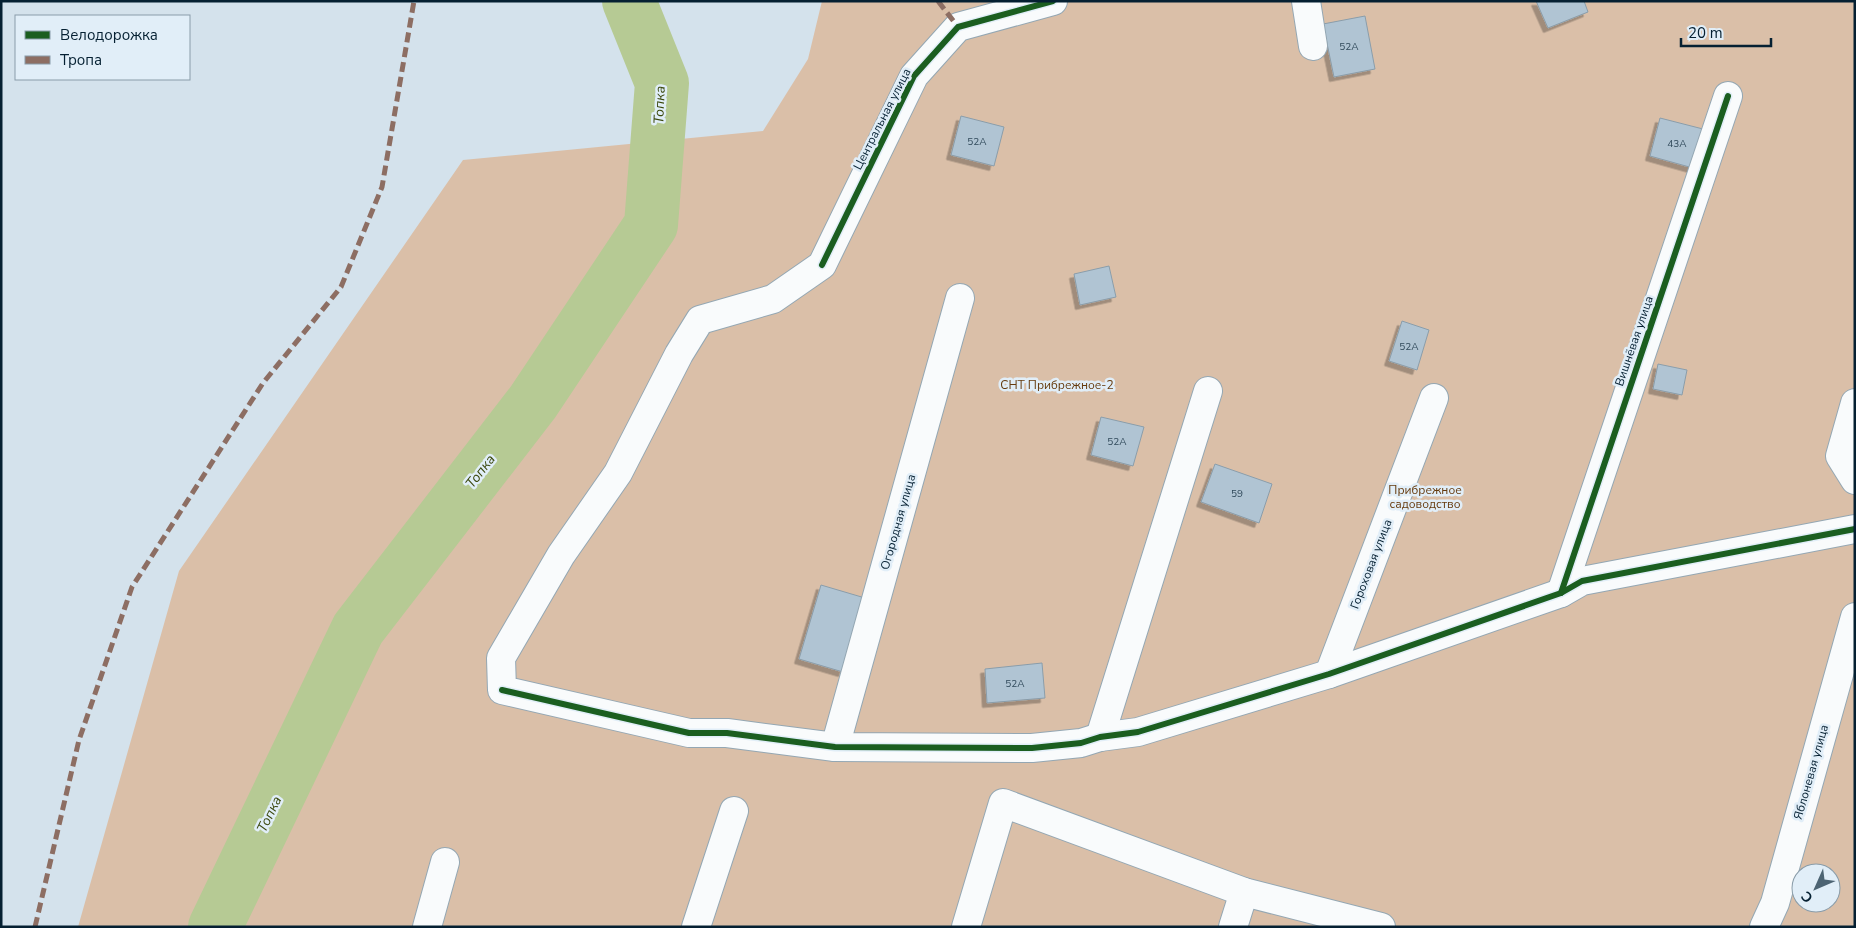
<svg xmlns="http://www.w3.org/2000/svg" width="1856" height="928" font-family="'Nunito Sans',sans-serif">
<style>
.green{fill:#dabfa8;fill-rule:evenodd}
.lines{fill:none;stroke-linecap:round;stroke-linejoin:round}
.river{stroke:#b6ca94;stroke-width:54}
.building{fill:#b0c4d3;stroke:#8a9daa;filter:url(#shadow)}
.minor-casing{stroke:#94a7b3;stroke-width:30}
.minor{stroke:#f9fbfc;stroke-width:28}
.quiet{stroke:#8d6e63;stroke-width:5;stroke-dasharray:10 5;stroke-linecap:butt}
.cycleway-casing{stroke:#e1eef8;stroke-width:9}
.cycleway{stroke:#1b5e20;stroke-width:6}
.labels{text-anchor:middle;stroke-width:5;stroke-linejoin:round;paint-order:stroke}
.number-label{font-size:10px;fill:#30495a}
.street-label{font-size:12px;fill:#052032;stroke:#e1eef8}
.park-label{font-size:12px;fill:#663b0e;stroke:#e1eef8}
.water-label{font-size:14px;font-style:italic;fill:#3a470b;stroke:#e1eef8}
</style>
<defs>
<filter id="shadow"><feDropShadow dx="-4.5" dy="4.5" stdDeviation="0" flood-color="#0004"/></filter>
</defs>
<rect width="100%" height="100%" fill="#d4e2ec"/>
<path class="green" d="M822,1H1855V927H78L179,571L463,160L763,131L808,59ZM1801,873H1831V903H1801Z"/>
<g class="lines">
<polyline class="river" points="215,927 358,629 533,402 651,225 662,83 629,1"/>
</g>
<g class="building">
<polygon points="1536,1 1584,1 1588,12 1548,28"/>
<polygon points="1365,16 1375,69 1334,77 1323,24"/>
<polygon points="961,116 1004,127 994,166 951,155"/>
<polygon points="1660,118 1703,129 1693,168 1650,156"/>
<polygon points="1109,266 1116,297 1080,305 1074,274"/>
<polygon points="1402,321 1429,330 1417,370 1389,361"/>
<polygon points="1658,364 1687,370 1682,395 1653,389"/>
<polygon points="1101,417 1144,427 1133,466 1091,455"/>
<polygon points="1215,464 1272,484 1259,523 1201,502"/>
<polygon points="821,585 865,598 843,672 799,659"/>
<polygon points="1042,663 1045,698 987,703 985,669"/>
</g>
<g class="lines">
<defs>
<g id="minor">
<polyline points="1053,1 958,27 914,76 822,265 773,299 700,320 679,354 618,473 561,555 501,658 502,690 689,733 727,733 835,747 1032,748 1081,743 1100,737 1138,732 1329,674 1561,593 1582,581 1855,529"/>
<polyline points="1306,1 1313,46"/>
<polyline points="1855,403 1840,456 1855,480"/>
<polyline points="1561,593 1728,96"/>
<polyline points="1329,674 1434,398"/>
<polyline points="1100,737 1208,391"/>
<polyline points="835,747 960,298"/>
<polyline points="427,927 445,862"/>
<polyline points="696,927 734,811"/>
<polyline points="966,927 1003,803 1244,892 1381,927"/>
<polyline points="1233,927 1244,892"/>
<polyline points="1764,927 1775,903 1855,617"/>
</g>
</defs>
<use href="#minor" class="minor-casing"/>
<use href="#minor" class="minor"/>
<g class="quiet">
<polyline points="938,1 958,27"/>
<polyline points="35,927 79,740 132,587 263,383 341,287 382,187 414,1"/>
</g>
<defs>
<g id="cycleway">
<polyline points="822,265 914,76 958,27 1053,1"/>
<polyline points="1561,593 1728,96"/>
<polyline points="502,690 689,733 727,733 835,747 1032,748 1081,743 1100,737 1138,732 1329,674 1561,593 1582,581 1855,529"/>
</g>
</defs>
<use href="#cycleway" class="cycleway-casing"/>
<use href="#cycleway" class="cycleway"/>
</g>
<g class="labels">
<g class="number-label">
<text x="1349" y="50">52А</text>
<text x="977" y="145">52А</text>
<text x="1677" y="147">43А</text>
<text x="1409" y="350">52А</text>
<text x="1117" y="445">52А</text>
<text x="1237" y="497">59</text>
<text x="1015" y="687">52А</text>
</g>
<g class="street-label">
<text transform="translate(882 119) rotate(-63)" y="4">Центральная улица</text>
<text transform="translate(1634 341) rotate(-71)" y="4">Вишнёвая улица</text>
<text transform="translate(898 522) rotate(-74)" y="4">Огородная улица</text>
<text transform="translate(1371 564) rotate(-69)" y="4">Гороховая улица</text>
<text transform="translate(1811 772) rotate(-74)" y="4">Яблоневая улица</text>
</g>
<g class="park-label">
<text x="1057" y="389">СНТ Прибрежное-2</text>
<text x="1425" y="494">Прибрежное<tspan x="1425" dy="14">садоводство</tspan></text>
</g>
<g class="water-label">
<text transform="translate(659 105) rotate(-88)" y="5">Топка</text>
<text transform="translate(480 471) rotate(-52)" y="5">Топка</text>
<text transform="translate(269 814) rotate(-64)" y="5">Топка</text>
</g>
</g>
<rect width="1856" height="928" fill="none" stroke="#052032" stroke-width="5"/>
<rect x="15" y="15" width="175" height="65" fill="#e1eef8" stroke="#899ca9"/>
<rect x="25" y="31" width="25" height="8" fill="#1b5e20" stroke="#899ca9"/>
<text x="60" y="40" font-size="15" fill="#052032">Велодорожка</text>
<rect x="25" y="56" width="25" height="8" fill="#8d6e63" stroke="#899ca9"/>
<text x="60" y="65" font-size="15" fill="#052032">Тропа</text>
<g transform="translate(1816 888) rotate(225)"><circle r="24" fill="#e1eef8" stroke="#899ca9"/>
<path d="M0-4L9 19L0 12L-9 19Z" fill="#4d6473"/>
<text y="-8" font-size="14" font-weight="bold" text-anchor="middle" fill="#052032">С</text>
</g>
<path d="M1681 38v8h90v-8" fill="none" stroke="#052032" stroke-width="2.5"/>
<text x="1688" y="38" font-size="15" fill="#052032" stroke="#e1eef8" stroke-width="4" paint-order="stroke">20 m</text>
</svg>
